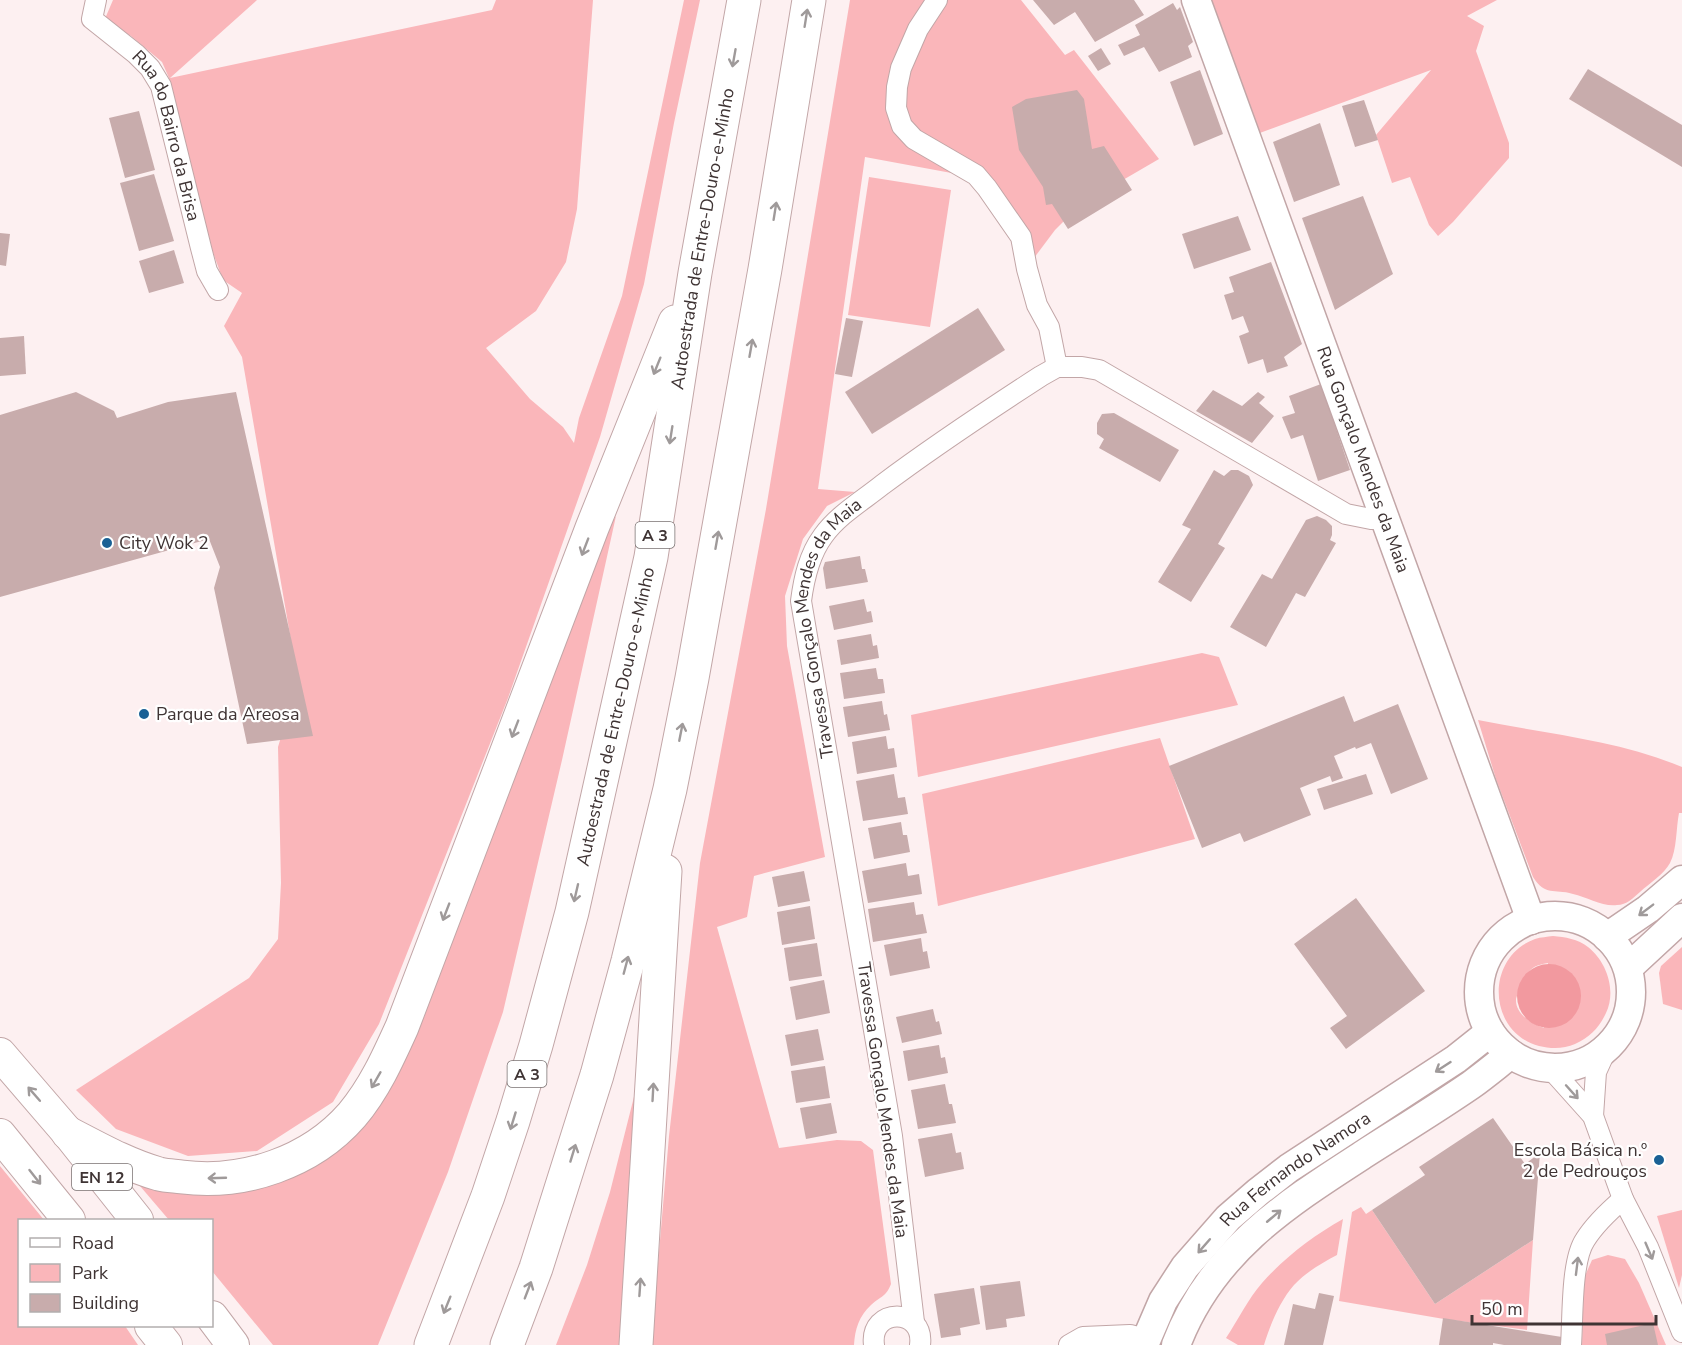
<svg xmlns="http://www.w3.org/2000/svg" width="1682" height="1345" font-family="'Nunito Sans',sans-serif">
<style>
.green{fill:#fab6ba;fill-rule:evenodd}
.water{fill:#f2999f}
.building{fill:#c8acac}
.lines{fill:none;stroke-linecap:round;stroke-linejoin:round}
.street-casing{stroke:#c2a6a7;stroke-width:22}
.secondary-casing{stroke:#c2a6a7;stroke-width:31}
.primary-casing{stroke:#c2a6a7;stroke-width:34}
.highway-casing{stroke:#c2a6a7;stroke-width:35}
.street{stroke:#fff;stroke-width:20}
.secondary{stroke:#fff;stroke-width:28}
.primary{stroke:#fff;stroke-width:32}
.highway{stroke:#fff;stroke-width:33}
.oneway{stroke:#9f9a9a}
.poi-dot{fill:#1a6195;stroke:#fff;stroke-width:2}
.labels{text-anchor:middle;stroke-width:4.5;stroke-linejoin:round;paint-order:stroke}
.shield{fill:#fff;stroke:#797171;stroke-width:1.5}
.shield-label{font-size:16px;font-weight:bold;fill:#3f3434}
.street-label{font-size:18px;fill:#3f3434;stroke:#fff}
.poi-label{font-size:18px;fill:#3f3434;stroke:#fff;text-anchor:start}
</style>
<rect width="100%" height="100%" fill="#fdf0f1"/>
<g class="green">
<polygon points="113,0 257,0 170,78 492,10 496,0 593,0 577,209 566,262 536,311 486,348 530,399 563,427 574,443 579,418 622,296 684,0 700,0 674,123 644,284 600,437 508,698 379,1024 333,1102 257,1151 188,1156 116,1129 76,1090 249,978 278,939 281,883 278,747 298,681 242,357 224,326 242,293 223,280 211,247 169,78 162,62 131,36 104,21"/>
<path d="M850,0H931L891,115L973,177L865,157L818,489L855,492L827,506L803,539L785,596L787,646L825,857L754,876L747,917L717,927L779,1148L837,1140L861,1141L873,1150L891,1284C886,1297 881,1296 871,1305C859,1316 855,1329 854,1345H651L669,1136L700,863L766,509Z"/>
<polygon points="947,0 1021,0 1065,55 1074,50 1159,159 1080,205 1055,230 1034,258 1029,239 919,133 910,121 904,108 910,62 942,5"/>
<polygon points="1208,0 1497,0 1467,16 1484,26 1476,51 1509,143 1509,158 1453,222 1438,236 1429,225 1410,177 1392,183 1376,135 1431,70 1257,134"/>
<polygon points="869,177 951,190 930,327 848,315"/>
<polygon points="616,516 562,760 503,1012 448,1172 378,1345 273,1345 212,1271 212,1220 169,1220 134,1179 327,1158 369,1121 424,1017 604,535"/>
<polygon points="1202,653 1219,657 1238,705 918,777 911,715"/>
<path d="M1478,720C1546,734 1618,740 1682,767V813H1679C1676,828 1677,850 1670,863C1664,874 1650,883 1640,892C1633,898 1627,905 1617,905C1603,907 1587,897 1573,894C1553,888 1546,897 1533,877L1496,779Z"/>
<polygon points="1160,738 1195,839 938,906 922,794"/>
<path d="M1553,936C1565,937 1578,939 1588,947C1606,961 1617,990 1606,1013C1599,1028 1590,1037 1575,1044C1564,1049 1551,1049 1539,1046C1487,1032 1485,957 1535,939C1541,937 1547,937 1553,936ZM1548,963L1544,1028C1532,1024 1515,1014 1516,999C1517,995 1520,989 1522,986C1529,970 1530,966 1548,963Z"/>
<polygon points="1682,947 1682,1010 1663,1004 1659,973 1661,966"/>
<polygon points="641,1069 620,1345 556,1345 587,1265 610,1192"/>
<polygon points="0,1166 44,1220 20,1220 20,1326 125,1326 138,1345 0,1345"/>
<polygon points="1361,1207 1366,1214 1372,1210 1435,1304 1533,1240 1527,1330 1444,1319 1339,1301 1352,1212"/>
<polygon points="1682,1210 1682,1275 1679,1288 1657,1216"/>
<path d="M1343,1219L1337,1255C1322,1263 1306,1272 1294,1285C1280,1301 1270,1325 1264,1345H1238L1226,1338C1238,1320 1248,1299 1262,1283C1285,1257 1313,1236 1343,1219Z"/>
<polygon points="1608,1255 1625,1259 1639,1283 1666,1345 1582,1345 1584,1278 1592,1260"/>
</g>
<circle class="water" cx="1549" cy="996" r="32"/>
<g class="building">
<polygon points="1033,0 1134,0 1144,15 1095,42 1075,12 1054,25"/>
<polygon points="1173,3 1177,10 1180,7 1193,42 1188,46 1192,57 1159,72 1144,47 1124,56 1118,45 1140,35 1135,25"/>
<polygon points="1101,48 1111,64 1098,71 1088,56"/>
<polygon points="1588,69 1682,125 1682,167 1569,99"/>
<polygon points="1200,70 1223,134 1194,146 1170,82"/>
<polygon points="1077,90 1084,99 1092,149 1104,146 1132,190 1068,229 1052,204 1046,205 1043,187 1019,150 1012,107 1026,99"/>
<polygon points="1364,100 1378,140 1355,147 1342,106"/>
<polygon points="139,111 155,170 125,178 109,118"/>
<polygon points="1320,123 1340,185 1294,202 1273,142"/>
<polygon points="154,174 174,241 139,251 120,183"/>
<polygon points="1363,196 1393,274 1335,310 1302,218"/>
<polygon points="1238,216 1251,250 1194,269 1182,234"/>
<polygon points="0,233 10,234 6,266 0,265"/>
<polygon points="174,250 184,283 149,293 139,261"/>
<polygon points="1271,262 1302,344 1284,357 1288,366 1267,373 1263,359 1248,364 1239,336 1249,332 1243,316 1232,320 1224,295 1234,292 1229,277"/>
<polygon points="978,308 1005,350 872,434 845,392"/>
<polygon points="846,318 863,321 852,377 835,374"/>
<polygon points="24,336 26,374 0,376 0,338"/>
<polygon points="1321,384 1350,470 1318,481 1303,435 1291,439 1282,417 1295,413 1289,396"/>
<polygon points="1213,390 1242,406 1258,392 1265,397 1259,403 1274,416 1252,443 1196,411"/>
<polygon points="76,392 114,411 117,418 168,402 236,392 313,736 247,744 214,588 220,567 209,539 0,597 0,415"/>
<polygon points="1114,413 1179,450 1160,482 1099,448 1104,439 1097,434 1097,423 1102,414"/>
<polygon points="1214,470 1224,476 1231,470 1238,470 1249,476 1253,485 1218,544 1225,548 1191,602 1158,582 1191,529 1182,525"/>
<polygon points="1317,516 1326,520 1332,526 1332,535 1330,540 1336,543 1305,597 1296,593 1266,647 1230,627 1262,574 1272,579 1306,520"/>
<polygon points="860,556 862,569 865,569 868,582 826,589 823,568 825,562"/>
<polygon points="864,599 867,612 871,611 873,622 834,630 829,606"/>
<polygon points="871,634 873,646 877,645 879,658 841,665 837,640"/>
<polygon points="876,668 878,679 883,679 885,693 844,699 840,673"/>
<polygon points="1344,696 1354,722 1398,704 1428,779 1391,794 1371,743 1356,749 1355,747 1334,756 1343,778 1332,782 1330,776 1300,788 1311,815 1244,842 1240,833 1202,848 1169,766"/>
<polygon points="882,701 884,715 887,714 890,730 848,737 843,707"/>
<polygon points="886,736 888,749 894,748 897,767 857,774 852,742"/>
<polygon points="894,774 898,798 905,797 908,814 863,821 856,781"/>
<polygon points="1366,774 1373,794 1324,810 1317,789"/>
<polygon points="901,822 903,835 907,835 910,852 874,859 868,828"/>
<polygon points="906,863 908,876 919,874 922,894 868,903 862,871"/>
<polygon points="804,871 810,901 778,907 772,877"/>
<polygon points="1356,898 1425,991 1346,1049 1330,1028 1347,1016 1294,944"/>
<polygon points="914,902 916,915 923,914 927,933 873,942 868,909"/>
<polygon points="810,906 815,939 782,945 777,912"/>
<polygon points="921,938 923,952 927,951 930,968 890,976 884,945"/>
<polygon points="817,943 822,976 789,981 784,948"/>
<polygon points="824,980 830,1013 796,1020 790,987"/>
<polygon points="933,1009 936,1022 939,1021 942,1034 902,1043 896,1017"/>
<polygon points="818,1029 824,1060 791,1066 785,1035"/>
<polygon points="939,1045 941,1058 945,1057 948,1073 908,1081 903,1051"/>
<polygon points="825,1066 830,1098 796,1103 791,1071"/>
<polygon points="945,1084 949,1104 952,1104 956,1123 918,1129 911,1090"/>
<polygon points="831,1103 837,1133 806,1139 800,1108"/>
<polygon points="1493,1118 1525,1164 1540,1153 1533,1240 1435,1304 1372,1210 1425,1175 1419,1167"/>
<polygon points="952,1133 956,1153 961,1152 964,1169 925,1177 918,1139"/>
<polygon points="1020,1281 1025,1316 1006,1319 1007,1327 986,1330 980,1286"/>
<polygon points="974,1288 980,1324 960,1328 961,1335 941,1338 934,1294"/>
<polygon points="1319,1293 1334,1296 1323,1345 1284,1345 1293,1304 1315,1309"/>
<polygon points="1443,1318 1562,1337 1560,1345 1504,1345 1493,1343 1493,1345 1439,1345"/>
<polygon points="1653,1323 1658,1345 1607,1345 1605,1334"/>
</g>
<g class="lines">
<defs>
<g id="street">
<path id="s1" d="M96,0L92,19L136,54L150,68L161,86L201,248L207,271L218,290"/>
<polyline points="937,0 918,29 901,68 897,87 896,108 902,126 914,139 976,175 987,188 1021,237 1027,269 1037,305 1049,327 1057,367"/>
<polyline points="1550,1068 1593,1116 1623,1199 1648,1247 1682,1332"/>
<polyline points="1593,1116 1596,1072 1606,1050"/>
<path id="s2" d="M914,1322L892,1136L801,601C804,578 809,555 823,536C838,515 862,501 882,485C934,446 987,411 1041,376L1057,367H1082L1099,370L1346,514L1371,519H1385"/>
<path d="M874,1345C869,1307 925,1307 920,1345"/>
<polyline points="1069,1345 1083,1337 1130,1335 1145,1339"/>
<path d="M1571,1345C1573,1318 1571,1261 1585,1240C1595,1224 1609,1211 1623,1199"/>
</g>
<g id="secondary">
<path id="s3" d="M1196,0L1531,920"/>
<circle cx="1555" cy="992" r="76"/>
<polyline points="1607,937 1648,909 1682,880"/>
<polyline points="1628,968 1682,918"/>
<path id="s4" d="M1144,1345L1163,1301L1185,1267L1228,1218L1258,1192L1289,1168L1456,1059L1490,1032"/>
<path d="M1176,1345C1211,1252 1285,1205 1364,1154C1400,1131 1436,1109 1471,1085C1485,1075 1498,1064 1511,1054"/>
</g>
<g id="primary">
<polyline points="0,1054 68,1133 137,1220"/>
<polyline points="0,1135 69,1220"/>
<polyline points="212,1317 233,1345"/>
<polyline points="151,1326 166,1345"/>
</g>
<g id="highway">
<path d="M68,1133C97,1148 127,1165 159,1174C167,1176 175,1176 182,1177C244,1185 311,1162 352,1115C374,1089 388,1058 402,1027L592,528L675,322"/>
<path id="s5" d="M431,1345L488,1196L513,1121L536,1045L572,912L651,557L695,273L744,0"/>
<polyline points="507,1345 536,1268 597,1075 628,961 670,789 692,678 765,269 809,0"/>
<polyline points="636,1345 665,871"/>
</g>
</defs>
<use href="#street" class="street-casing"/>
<use href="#secondary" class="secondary-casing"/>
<use href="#primary" class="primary-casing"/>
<use href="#highway" class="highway-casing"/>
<use href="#street" class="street"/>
<use href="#secondary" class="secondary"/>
<use href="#primary" class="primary"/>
<use href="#highway" class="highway"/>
</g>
<defs><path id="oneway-shaft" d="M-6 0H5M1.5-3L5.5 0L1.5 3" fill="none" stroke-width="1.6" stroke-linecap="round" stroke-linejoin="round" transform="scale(1.5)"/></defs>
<g class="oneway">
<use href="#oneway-shaft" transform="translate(806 18) rotate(-81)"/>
<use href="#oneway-shaft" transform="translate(734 58) rotate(100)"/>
<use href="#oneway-shaft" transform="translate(775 211) rotate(-81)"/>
<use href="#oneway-shaft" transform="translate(751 348) rotate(-80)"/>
<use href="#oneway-shaft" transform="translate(657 366) rotate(112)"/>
<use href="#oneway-shaft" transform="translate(671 435) rotate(99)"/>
<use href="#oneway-shaft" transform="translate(717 540) rotate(-80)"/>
<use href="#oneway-shaft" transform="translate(585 547) rotate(111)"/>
<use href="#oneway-shaft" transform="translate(515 729) rotate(111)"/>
<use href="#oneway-shaft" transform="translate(681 732) rotate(-79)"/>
<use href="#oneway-shaft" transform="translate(576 893) rotate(103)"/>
<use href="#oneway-shaft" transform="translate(1646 910) rotate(143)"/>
<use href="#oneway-shaft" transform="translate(446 912) rotate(111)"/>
<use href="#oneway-shaft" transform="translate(626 965) rotate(-75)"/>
<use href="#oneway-shaft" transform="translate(1443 1067) rotate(147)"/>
<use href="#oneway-shaft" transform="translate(376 1080) rotate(120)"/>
<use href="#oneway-shaft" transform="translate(653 1092) rotate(-87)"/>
<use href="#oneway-shaft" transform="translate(1572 1092) rotate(48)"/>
<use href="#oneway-shaft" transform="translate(34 1094) rotate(-131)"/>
<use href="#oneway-shaft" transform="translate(513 1121) rotate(107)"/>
<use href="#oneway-shaft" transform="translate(573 1153) rotate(-73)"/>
<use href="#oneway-shaft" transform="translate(35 1177) rotate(52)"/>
<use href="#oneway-shaft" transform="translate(217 1178) rotate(178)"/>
<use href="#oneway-shaft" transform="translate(1274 1216) rotate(-40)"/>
<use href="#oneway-shaft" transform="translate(1204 1246) rotate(131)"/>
<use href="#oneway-shaft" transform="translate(1649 1251) rotate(67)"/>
<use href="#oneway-shaft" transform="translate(1577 1266) rotate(-83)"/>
<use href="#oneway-shaft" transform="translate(640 1287) rotate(-86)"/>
<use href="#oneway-shaft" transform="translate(528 1290) rotate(-69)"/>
<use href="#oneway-shaft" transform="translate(447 1305) rotate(112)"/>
</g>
<g class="poi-dot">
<circle cx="107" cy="543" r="6"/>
<circle cx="144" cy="714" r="6"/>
<circle cx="1659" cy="1160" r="6"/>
</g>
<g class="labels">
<g class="shield">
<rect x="635.5" y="522" width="39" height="26" rx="4.5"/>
<rect x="507.5" y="1061" width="39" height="26" rx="4.5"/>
<rect x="72" y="1164" width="60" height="26" rx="4.5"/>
</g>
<g class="shield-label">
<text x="655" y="541">A 3</text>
<text x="527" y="1080">A 3</text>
<text x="102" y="1183">EN 12</text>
</g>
<g class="street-label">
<text dy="6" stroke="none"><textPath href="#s1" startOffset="165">Rua do Bairro da Brisa</textPath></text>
<text dy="6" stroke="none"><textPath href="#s5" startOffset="1142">Autoestrada de Entre-Douro-e-Minho</textPath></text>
<text dy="6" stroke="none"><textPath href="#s3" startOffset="489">Rua Gonçalo Mendes da Maia</textPath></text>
<text dy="6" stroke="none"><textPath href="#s2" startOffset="710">Travessa Gonçalo Mendes da Maia</textPath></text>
<text dy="6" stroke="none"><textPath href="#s5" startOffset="656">Autoestrada de Entre-Douro-e-Minho</textPath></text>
<text transform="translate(883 1100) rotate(82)" y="6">Travessa Gonçalo Mendes da Maia</text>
<text dy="6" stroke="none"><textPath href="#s4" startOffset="237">Rua Fernando Namora</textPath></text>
</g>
<g class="poi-label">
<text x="119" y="549">City Wok 2</text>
<text x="156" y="720">Parque da Areosa</text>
<text x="1647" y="1156" text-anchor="end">Escola Básica n.º<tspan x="1647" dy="21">2 de Pedrouços</tspan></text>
</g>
</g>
<rect x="18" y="1219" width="195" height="108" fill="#ffffff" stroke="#b2aeae" stroke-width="1.5"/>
<rect x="30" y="1238" width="30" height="9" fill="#ffffff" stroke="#b2aeae" stroke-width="1.5"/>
<text x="72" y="1249" font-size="18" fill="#3f3434">Road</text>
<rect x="30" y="1264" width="30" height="18" fill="#fab6ba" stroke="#b2aeae" stroke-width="1.5"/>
<text x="72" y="1279" font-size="18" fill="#3f3434">Park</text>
<rect x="30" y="1294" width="30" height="18" fill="#c8acac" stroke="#b2aeae" stroke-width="1.5"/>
<text x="72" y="1309" font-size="18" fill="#3f3434">Building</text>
<path d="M1472 1315v9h184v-9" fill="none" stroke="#3f3434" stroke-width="3"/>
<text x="1481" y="1315" font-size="18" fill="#3f3434" stroke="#ffffff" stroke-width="4.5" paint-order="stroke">50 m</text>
</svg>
